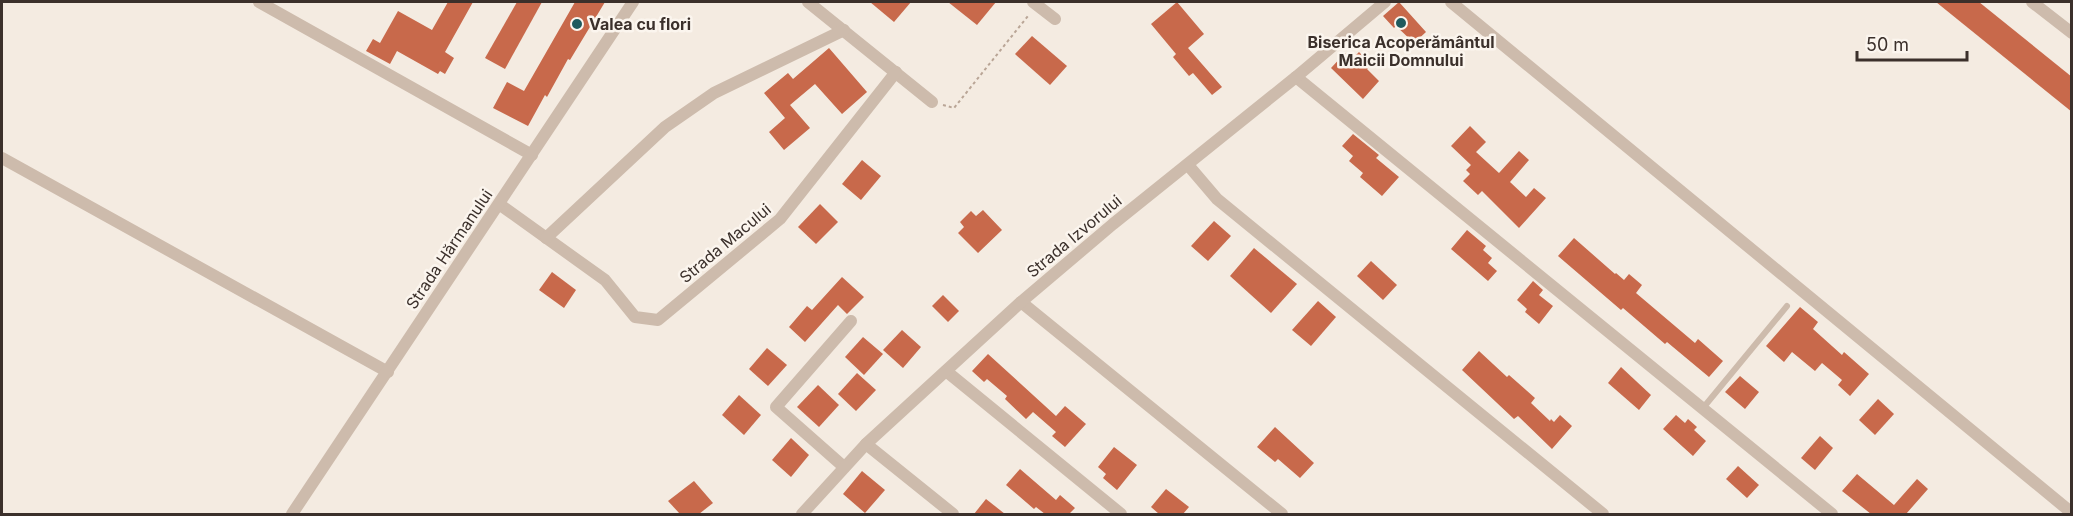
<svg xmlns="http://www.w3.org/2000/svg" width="2073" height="516" font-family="Inter,sans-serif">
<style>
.building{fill:#c8694b}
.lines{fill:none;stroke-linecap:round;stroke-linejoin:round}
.path{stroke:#b9a596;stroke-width:2;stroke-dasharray:3 3;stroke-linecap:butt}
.service{stroke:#cdbbac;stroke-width:6}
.minor{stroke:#cdbbac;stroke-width:12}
.poi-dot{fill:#1f5a5e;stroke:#fbf5ee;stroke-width:2}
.labels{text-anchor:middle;stroke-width:5;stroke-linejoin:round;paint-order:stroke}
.poi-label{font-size:16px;font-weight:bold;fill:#3b302b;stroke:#fbf5ee;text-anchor:start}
.street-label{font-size:16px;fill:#3b302b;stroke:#fbf5ee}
</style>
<rect width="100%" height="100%" fill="#f4ebe1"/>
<g class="building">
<polygon points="448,2 473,2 445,52 454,58 445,74 440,71 438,74 397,51 390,64 366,51 373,39 380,43 398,11 432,30"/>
<polygon points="517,2 542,2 505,69 485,58"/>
<polygon points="575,2 605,2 570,60 568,59 547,97 545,95 528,126 493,108 507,82 524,91"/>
<polygon points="870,2 911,2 894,22"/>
<polygon points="948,2 996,2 977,25"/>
<polygon points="1177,2 1204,34 1188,48 1222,87 1212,95 1193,73 1189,76 1173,57 1176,54 1151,24"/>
<polygon points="1399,2 1426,32 1414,43 1396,26 1394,28 1383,16"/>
<polygon points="1936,2 1979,2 2072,77 2072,112"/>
<polygon points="1032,36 1067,66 1050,85 1015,54"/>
<polygon points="829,48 867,92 842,114 815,84 790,105 810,128 784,150 769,132 785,118 764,93 788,73 793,79"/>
<polygon points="1359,52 1371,64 1367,69 1379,81 1363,99 1331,68 1345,53 1352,59"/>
<polygon points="1470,126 1486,142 1476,152 1499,173 1519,151 1529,160 1510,182 1526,197 1534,188 1546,198 1519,228 1482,191 1478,195 1463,181 1470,174 1466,170 1471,165 1451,146"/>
<polygon points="1353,134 1379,155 1376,158 1399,177 1382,196 1360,177 1363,173 1349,161 1353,156 1342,146"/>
<polygon points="862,160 881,176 861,200 842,184"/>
<polygon points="820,204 838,222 816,244 798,227"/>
<polygon points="983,210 1002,230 978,253 958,233 964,227 960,222 971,211 976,216"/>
<polygon points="1214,221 1231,236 1208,261 1191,246"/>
<polygon points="1467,230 1486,246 1483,250 1492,258 1488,263 1497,271 1488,281 1451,249"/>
<polygon points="1574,238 1615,274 1616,273 1624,280 1629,274 1642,285 1636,293 1695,343 1698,339 1723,361 1709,377 1667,342 1665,344 1623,308 1621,310 1558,256"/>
<polygon points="1254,248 1297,284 1271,313 1230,276"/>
<polygon points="1371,261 1397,285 1383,300 1357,276"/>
<polygon points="552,272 576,290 564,308 539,290"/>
<polygon points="842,277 864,297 847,314 838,305 805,342 789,327 807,306 812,310"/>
<polygon points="1533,281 1543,290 1539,295 1553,306 1539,324 1525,312 1527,309 1517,300"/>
<polygon points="943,295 959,311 948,322 932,306"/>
<polygon points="1318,301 1336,317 1311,346 1292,330"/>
<polygon points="1800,307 1818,322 1813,329 1842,355 1844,352 1869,374 1850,396 1838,385 1842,380 1822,363 1815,371 1792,352 1784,362 1766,346"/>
<polygon points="902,330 921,347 903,368 883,350"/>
<polygon points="863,337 883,354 864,375 845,357"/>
<polygon points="767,348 787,365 768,386 749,369"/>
<polygon points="1479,351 1507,377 1509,375 1535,398 1531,403 1550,421 1551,419 1554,422 1560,415 1572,426 1552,449 1518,416 1514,419 1462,370"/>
<polygon points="988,354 1056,416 1065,406 1086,424 1065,447 1052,436 1056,432 1033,412 1026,419 1005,399 1007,396 987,379 984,382 972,371"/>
<polygon points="1621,367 1651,395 1639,410 1608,383"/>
<polygon points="857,373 876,390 856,411 838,394"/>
<polygon points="1740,376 1759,392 1745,409 1725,392"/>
<polygon points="818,385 839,405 819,427 797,407"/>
<polygon points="739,395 761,415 744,435 722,415"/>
<polygon points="1878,399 1894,414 1875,435 1859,420"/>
<polygon points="1676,415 1685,423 1688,419 1697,427 1694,430 1706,441 1693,456 1663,429"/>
<polygon points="1275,427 1314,463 1300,478 1278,459 1275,462 1257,447"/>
<polygon points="1820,436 1833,448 1815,470 1801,458"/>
<polygon points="791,438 809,455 791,477 772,460"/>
<polygon points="1114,447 1137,465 1117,490 1103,478 1106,474 1098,467"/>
<polygon points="1738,466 1759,485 1747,498 1726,479"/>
<polygon points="1020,469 1056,500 1060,495 1075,508 1069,514 1045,514 1036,507 1034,509 1006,485"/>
<polygon points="862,471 885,490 865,513 843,494"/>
<polygon points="1857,474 1894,505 1917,479 1928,489 1906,514 1871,514 1842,491"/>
<polygon points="694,481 713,503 699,514 680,514 668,501"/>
<polygon points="1166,489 1189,507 1183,514 1159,514 1151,507"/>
<polygon points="986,499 1005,514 974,514"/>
</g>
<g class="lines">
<polyline class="path" points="943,105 954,108 1028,16"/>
<polyline class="service" points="1703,408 1787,306"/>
<g class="minor">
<polyline points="259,2 532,155"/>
<polyline points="808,2 932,102"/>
<polyline points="1033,2 1055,19"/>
<polyline points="1451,2 2072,513"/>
<polyline points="2032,2 2072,33"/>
<polyline points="1296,77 1832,514"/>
<polyline points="2,158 388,372"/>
<polyline points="1188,165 1217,199 1603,514"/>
<polyline points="499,204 605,280 635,317 658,320 780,219 896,72"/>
<polyline points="546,238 665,127 714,93 844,30"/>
<polyline points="1021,302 1282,514"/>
<polyline points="946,371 1121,514"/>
<polyline points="866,444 953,514"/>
<polyline points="844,467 776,407 851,321"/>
<polyline points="292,514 633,2"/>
<polyline points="802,514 866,444 1021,302 1113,224 1296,77 1385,2"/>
</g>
</g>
<g class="poi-dot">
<circle cx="1401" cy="23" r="6"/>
<circle cx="577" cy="24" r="6"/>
</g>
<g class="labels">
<g class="poi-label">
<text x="589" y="30">Valea cu flori</text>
<text x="1401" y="48" text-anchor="middle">Biserica Acoperământul<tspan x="1401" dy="18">Maicii Domnului</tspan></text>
</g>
<g class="street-label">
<text transform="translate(1074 236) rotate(-40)" y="6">Strada Izvorului</text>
<text transform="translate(725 243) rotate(-40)" y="6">Strada Macului</text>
<text transform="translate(449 249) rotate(-56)" y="6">Strada Hărmanului</text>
</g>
</g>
<rect width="2073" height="516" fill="none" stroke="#3b302b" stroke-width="6"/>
<path d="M1857 51v9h110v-9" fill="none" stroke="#3b302b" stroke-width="3"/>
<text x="1866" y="51" font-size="18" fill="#3b302b" stroke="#fbf5ee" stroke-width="4.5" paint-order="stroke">50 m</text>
</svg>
